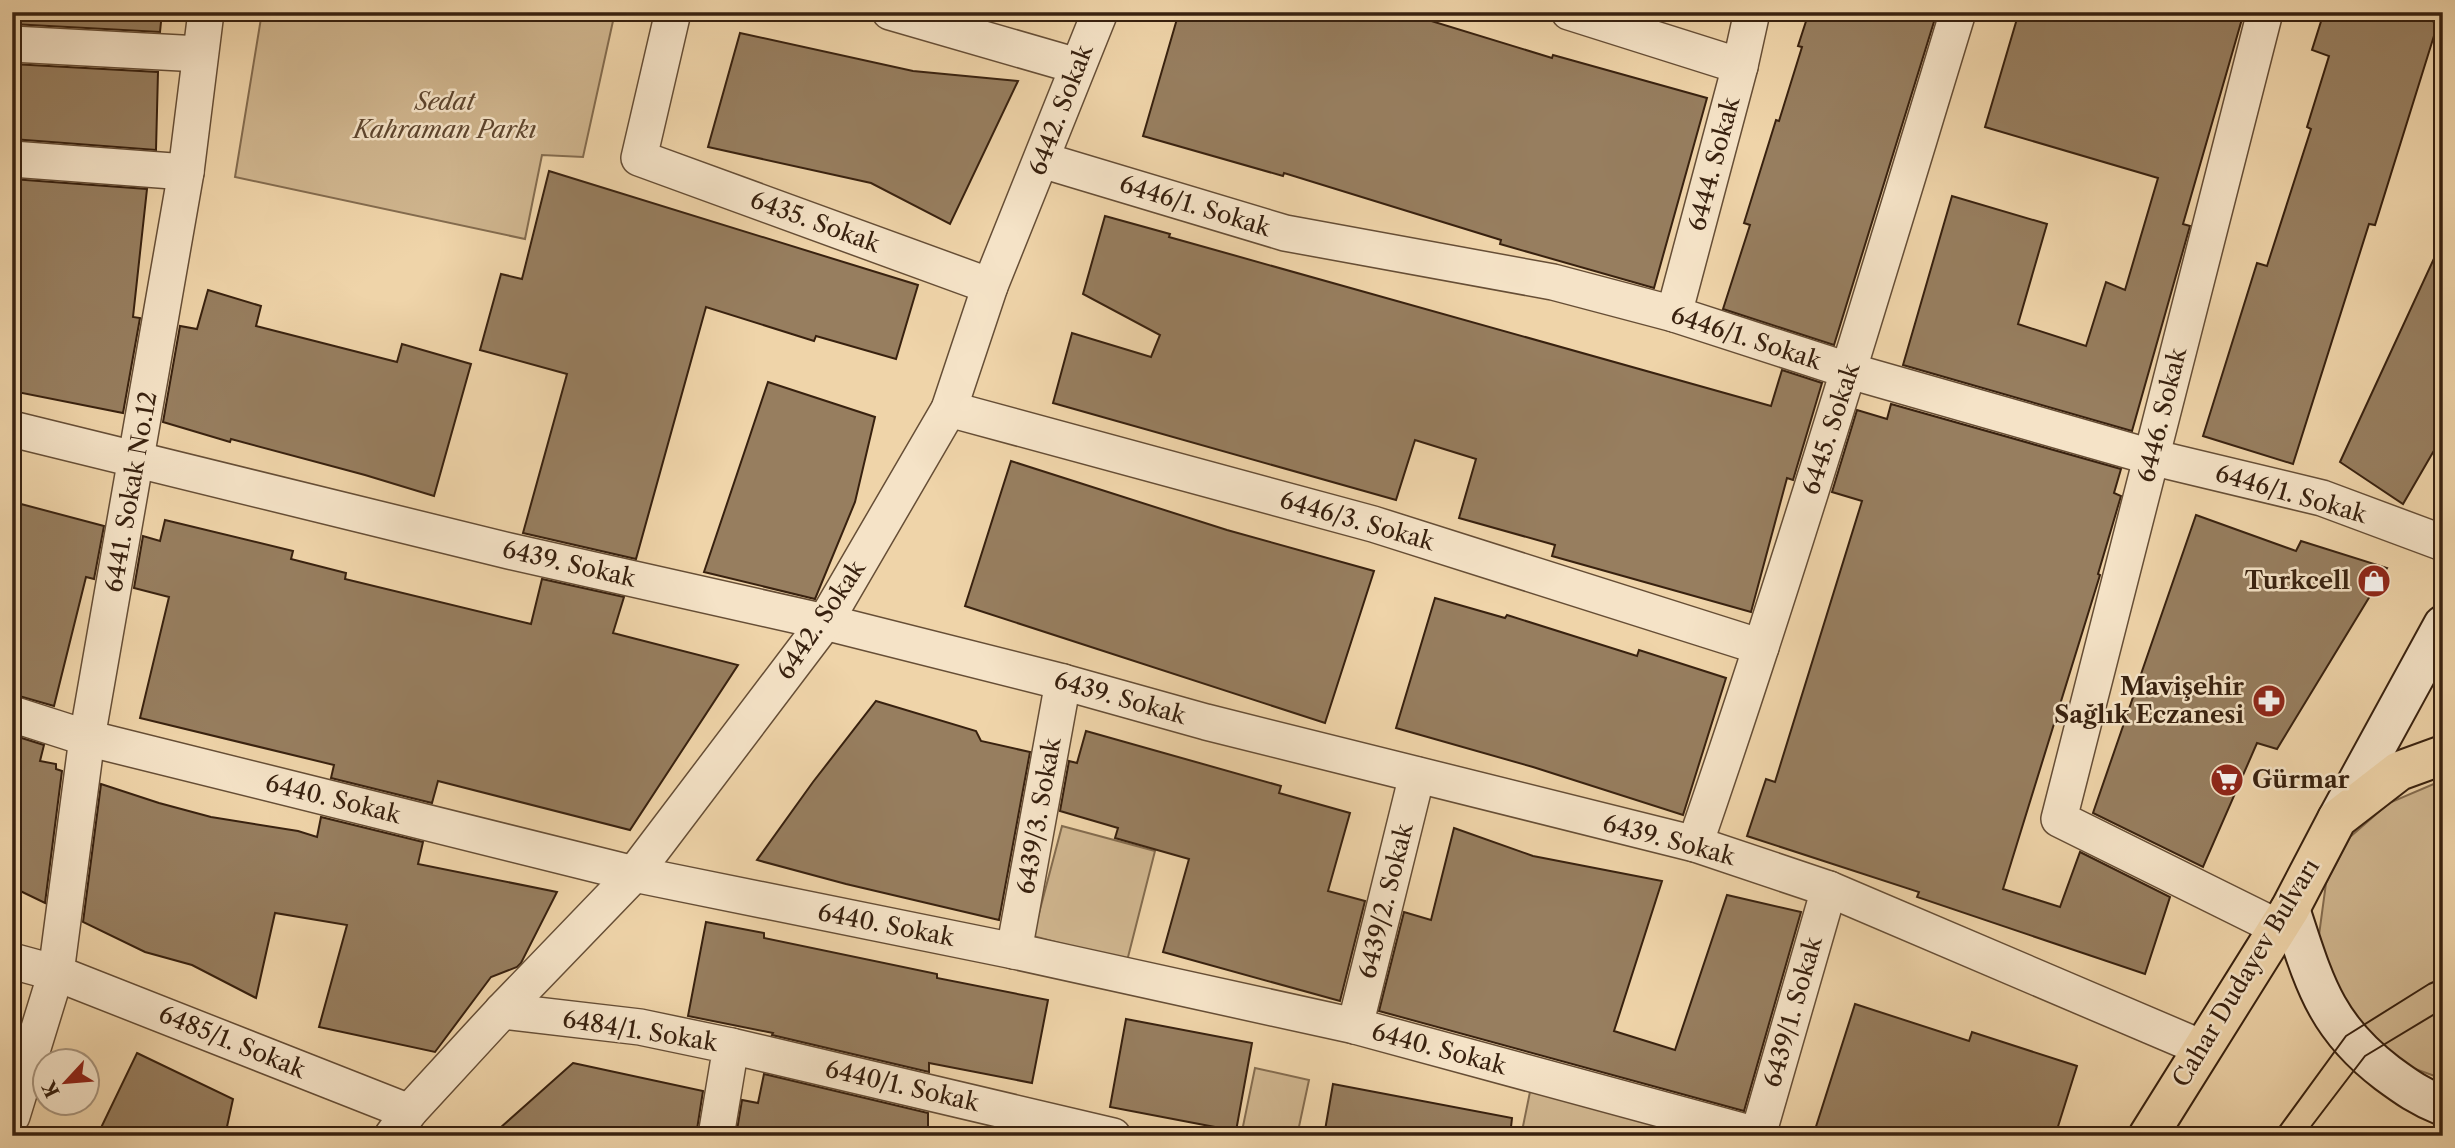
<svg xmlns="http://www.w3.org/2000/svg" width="2455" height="1148" font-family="'Libre Caslon Text',serif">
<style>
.green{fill:#d0b68f;stroke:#846c4f;stroke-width:2}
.building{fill:#977e5f;stroke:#38210f;stroke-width:2}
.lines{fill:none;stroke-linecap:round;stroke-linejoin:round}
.street-casing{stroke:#664e36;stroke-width:38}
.secondary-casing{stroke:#38210f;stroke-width:42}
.primary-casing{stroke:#38210f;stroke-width:42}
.street{stroke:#f5e3c7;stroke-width:35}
.secondary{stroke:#f5e3c7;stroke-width:38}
.primary{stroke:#efd4a9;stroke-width:38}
.tram{stroke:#38210f;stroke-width:2}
.labels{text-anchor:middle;stroke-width:5;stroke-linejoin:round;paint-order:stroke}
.park-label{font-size:24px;font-style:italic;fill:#5e462f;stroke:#f5e3c7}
.street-label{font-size:24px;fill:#38210f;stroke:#f5e3c7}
.poi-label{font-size:24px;font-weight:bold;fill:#38210f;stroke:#f5e3c7;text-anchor:end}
</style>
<rect width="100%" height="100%" fill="#efd4a9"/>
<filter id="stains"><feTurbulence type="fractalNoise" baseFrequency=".00286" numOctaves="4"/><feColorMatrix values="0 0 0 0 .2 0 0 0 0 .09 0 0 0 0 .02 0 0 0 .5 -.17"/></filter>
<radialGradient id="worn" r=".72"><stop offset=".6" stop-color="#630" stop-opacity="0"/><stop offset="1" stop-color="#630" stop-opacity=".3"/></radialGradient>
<g class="green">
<polygon points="262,12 615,12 583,157 542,155 525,239 235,177"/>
<polygon points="2443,782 2443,1079 2393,1061 2329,985 2319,935 2326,883 2350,837 2389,803 2436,783"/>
<polygon points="1062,826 1155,851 1127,961 1033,936"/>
<polygon points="1255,1068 1309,1080 1297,1136 1241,1136"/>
<polygon points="1531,1087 1659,1113 1654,1136 1521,1136"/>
</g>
<g class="building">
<polygon points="12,12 162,12 160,32 12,24"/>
<polygon points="1179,12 1402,12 1552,58 1553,55 1707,98 1654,288 1500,244 1501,240 1284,173 1283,176 1143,136"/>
<polygon points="1809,12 1937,12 1834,345 1723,309 1750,225 1744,223 1776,120 1779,121 1802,47 1798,46"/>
<polygon points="2019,12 2244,12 2183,224 2190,226 2132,431 1903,365 1952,196 2047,224 2018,324 2086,346 2106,282 2125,290 2158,178 1985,127"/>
<polygon points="2324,12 2405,12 2438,23 2375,225 2369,224 2293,464 2203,436 2257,263 2267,266 2311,129 2307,127 2329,56 2312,50"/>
<polygon points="740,33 913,71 1018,81 950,224 871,183 708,147"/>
<polygon points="12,64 158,72 156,150 12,139"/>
<polygon points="549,171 918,285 896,359 816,336 814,341 706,307 636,559 523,533 567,374 480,350 501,274 522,279"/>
<polygon points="12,179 147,189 133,317 140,318 123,413 12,391"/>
<polygon points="1105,216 1170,234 1169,237 1771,406 1782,370 1822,383 1793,480 1787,478 1751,612 1552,556 1555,545 1459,518 1476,459 1415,440 1396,500 1053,403 1072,333 1151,357 1160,335 1083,294"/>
<polygon points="2443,239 2443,435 2403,504 2340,462"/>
<polygon points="208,290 261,306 256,326 397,362 402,344 471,364 434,496 365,475 231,439 230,442 163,422 180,326 197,329"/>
<polygon points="768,382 875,417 855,502 815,599 704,572"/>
<polygon points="1891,404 2121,469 2114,493 2121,496 2098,574 2100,575 2003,889 2060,907 2080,852 2170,897 2145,974 1917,897 1919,892 1747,836 1766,779 1775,782 1862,501 1832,492 1857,410 1887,419"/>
<polygon points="1011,461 1227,530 1374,571 1325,723 965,606"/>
<polygon points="21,504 104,526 94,579 86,577 54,706 12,694 12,538"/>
<polygon points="2196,515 2296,551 2301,541 2387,568 2277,749 2257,743 2203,867 2093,813"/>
<polygon points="165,520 293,551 291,559 346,573 345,579 531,624 542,579 624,597 613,633 738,665 630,830 438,781 432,803 331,778 334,765 140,718 169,597 134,588 143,536 160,541"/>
<polygon points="1435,598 1505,618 1507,615 1637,656 1639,650 1726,678 1683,815 1533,767 1396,728"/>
<polygon points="876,701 976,731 981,741 1030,752 999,920 846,884 757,860 813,782"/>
<polygon points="1086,731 1281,786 1279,793 1350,813 1328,891 1365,901 1340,1001 1163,952 1189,859 1115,838 1118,828 1060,811 1069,761 1077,763"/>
<polygon points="12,735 44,745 40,761 56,764 56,769 62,771 45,903 12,887"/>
<polygon points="101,784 159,803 211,817 298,831 317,837 321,817 423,842 418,864 557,892 521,963 517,967 491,977 435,1052 319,1027 347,925 275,913 256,998 192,965 145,952 83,922"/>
<polygon points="1454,828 1533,856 1662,881 1614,1031 1675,1050 1727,895 1801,912 1744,1111 1379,1011 1404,912 1431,920"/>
<polygon points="706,922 764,933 764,938 937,974 937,978 1048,1000 1032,1083 929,1063 929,1072 772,1035 773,1033 688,1016"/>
<polygon points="1855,1004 1969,1041 1972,1032 2077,1066 2055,1136 1813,1136"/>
<polygon points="1126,1019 1252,1043 1236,1131 1110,1107"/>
<polygon points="137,1053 233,1099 225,1136 97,1136"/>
<polygon points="573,1063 703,1091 696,1136 491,1136"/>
<polygon points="764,1074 928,1113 928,1136 736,1136 742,1100 758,1103"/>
<polygon points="1333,1084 1512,1118 1510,1136 1324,1136"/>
</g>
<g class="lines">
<defs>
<g id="street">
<polyline points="673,12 639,158 990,286"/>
<polyline points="890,12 1077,66"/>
<polyline points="1569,12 1740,66"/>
<polyline points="2265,12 2059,819 2279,928"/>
<polyline points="12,44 200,54"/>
<polyline points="12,159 186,172"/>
<polyline points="1042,160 1285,233 1553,282 1674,314 1850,371 2151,457 2322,498 2443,543"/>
<polyline points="1674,314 1740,66 1752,12"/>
<polyline points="949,409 1373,524 1761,647"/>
<polyline points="12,429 509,551 825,622 1063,682 1206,722 1695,844 1829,889 2202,1048"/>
<polyline points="12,714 87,738 634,874 1014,951 1355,1026 1760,1136"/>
<path d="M1695,844C1790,569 1873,290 1958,12"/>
<polyline points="1014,951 1063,682"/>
<polyline points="12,961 56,973 409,1112"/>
<polyline points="502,1011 640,1027 731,1046 716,1136"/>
<polyline points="1355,1026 1417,775"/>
<polyline points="731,1046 1113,1136"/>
<polyline points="12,1116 56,973 87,738 186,172 206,12"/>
<polyline points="1758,1135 1829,889"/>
<polyline points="392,1136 409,1112 502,1011 634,874 825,622 949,409 990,286 1100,12"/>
</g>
<g id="secondary">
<polyline points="2337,819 2443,625"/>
<path d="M2290,909C2314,981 2324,1025 2387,1073C2406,1087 2420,1097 2443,1106"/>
</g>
<polyline id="primary" points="2148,1136 2290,909 2337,819 2399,771 2443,755"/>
</defs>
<use href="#street" class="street-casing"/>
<use href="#secondary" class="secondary-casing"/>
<use href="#primary" class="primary-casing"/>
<use href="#street" class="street"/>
<use href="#secondary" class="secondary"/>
<use href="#primary" class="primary"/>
<g class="tram">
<polyline points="2273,1136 2346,1036 2429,984 2443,978"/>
<polyline points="2304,1136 2365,1056 2443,1009"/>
</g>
</g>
<defs>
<symbol id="shop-disc" viewBox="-11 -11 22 22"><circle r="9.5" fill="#8f2418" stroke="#f5e3c7"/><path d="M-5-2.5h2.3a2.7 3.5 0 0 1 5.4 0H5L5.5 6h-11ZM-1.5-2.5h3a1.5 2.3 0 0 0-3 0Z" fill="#fff"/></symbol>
<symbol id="pharmacy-disc" viewBox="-11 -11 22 22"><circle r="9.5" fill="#8f2418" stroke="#f5e3c7"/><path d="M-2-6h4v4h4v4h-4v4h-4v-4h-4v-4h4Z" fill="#fff"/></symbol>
<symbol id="supermarket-disc" viewBox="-11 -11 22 22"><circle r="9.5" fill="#8f2418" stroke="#f5e3c7"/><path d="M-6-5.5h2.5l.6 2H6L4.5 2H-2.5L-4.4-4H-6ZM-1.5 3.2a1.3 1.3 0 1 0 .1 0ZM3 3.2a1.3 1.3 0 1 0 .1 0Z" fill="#fff"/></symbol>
</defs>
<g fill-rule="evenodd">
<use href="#shop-disc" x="2355" y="562" width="38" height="38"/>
<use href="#pharmacy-disc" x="2250" y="682" width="38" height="38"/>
<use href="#supermarket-disc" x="2208" y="761" width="38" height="38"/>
</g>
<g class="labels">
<g class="park-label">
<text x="445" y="110">Sedat<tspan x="445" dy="28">Kahraman Parkı</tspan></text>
</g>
<g class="street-label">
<text transform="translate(1061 110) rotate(-69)" y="8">6442. Sokak</text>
<text transform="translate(1714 164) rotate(-75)" y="8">6444. Sokak</text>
<text transform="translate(1195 206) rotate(17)" y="8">6446/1. Sokak</text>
<text transform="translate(815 222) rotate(20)" y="8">6435. Sokak</text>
<text transform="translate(1746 338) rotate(18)" y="8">6446/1. Sokak</text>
<text transform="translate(2162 415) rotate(-76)" y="8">6446. Sokak</text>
<text transform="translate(1831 429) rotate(-72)" y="8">6445. Sokak</text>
<text transform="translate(131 492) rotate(-80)" y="8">6441. Sokak No.12</text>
<text transform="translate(2291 494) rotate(16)" y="8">6446/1. Sokak</text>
<text transform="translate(1357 521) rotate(16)" y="8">6446/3. Sokak</text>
<text transform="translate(569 564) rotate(13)" y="8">6439. Sokak</text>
<text transform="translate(821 620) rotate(-56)" y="8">6442. Sokak</text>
<text transform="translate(1120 698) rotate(16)" y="8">6439. Sokak</text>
<text transform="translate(333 799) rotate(14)" y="8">6440. Sokak</text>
<text transform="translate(1039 816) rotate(-80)" y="8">6439/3. Sokak</text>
<text transform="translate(1669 840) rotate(15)" y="8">6439. Sokak</text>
<text transform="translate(1386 901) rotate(-76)" y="8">6439/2. Sokak</text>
<text transform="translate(886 925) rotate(11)" y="8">6440. Sokak</text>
<text transform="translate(2246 973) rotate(-59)" y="8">Cahar Dudayev Bulvarı</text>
<text transform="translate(1793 1012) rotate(-74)" y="8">6439/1. Sokak</text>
<text transform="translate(640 1031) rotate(9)" y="8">6484/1. Sokak</text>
<text transform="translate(232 1042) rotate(22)" y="8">6485/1. Sokak</text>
<text transform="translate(1439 1049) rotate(15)" y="8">6440. Sokak</text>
<text transform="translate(902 1086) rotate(13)" y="8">6440/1. Sokak</text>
</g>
<g class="poi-label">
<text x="2350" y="589">Turkcell</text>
<text x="2244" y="695">Mavişehir<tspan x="2244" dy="28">Sağlık Eczanesi</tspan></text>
<text x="2252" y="788" text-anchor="start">Gürmar</text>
</g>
</g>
<rect width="2455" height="1148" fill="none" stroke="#efd4a9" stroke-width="42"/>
<rect x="14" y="14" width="2427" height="1120" fill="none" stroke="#38210f" stroke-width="3.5"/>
<rect x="21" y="21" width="2413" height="1106" fill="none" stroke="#38210f" stroke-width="2"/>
<g transform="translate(66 1082) rotate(244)"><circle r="33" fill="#f5e3c7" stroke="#a9957d" stroke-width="2"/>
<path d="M0-5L12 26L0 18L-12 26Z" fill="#8f2418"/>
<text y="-10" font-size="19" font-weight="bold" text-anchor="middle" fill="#38210f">K</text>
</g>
<rect width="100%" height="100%" filter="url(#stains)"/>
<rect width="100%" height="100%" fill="url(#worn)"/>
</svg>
